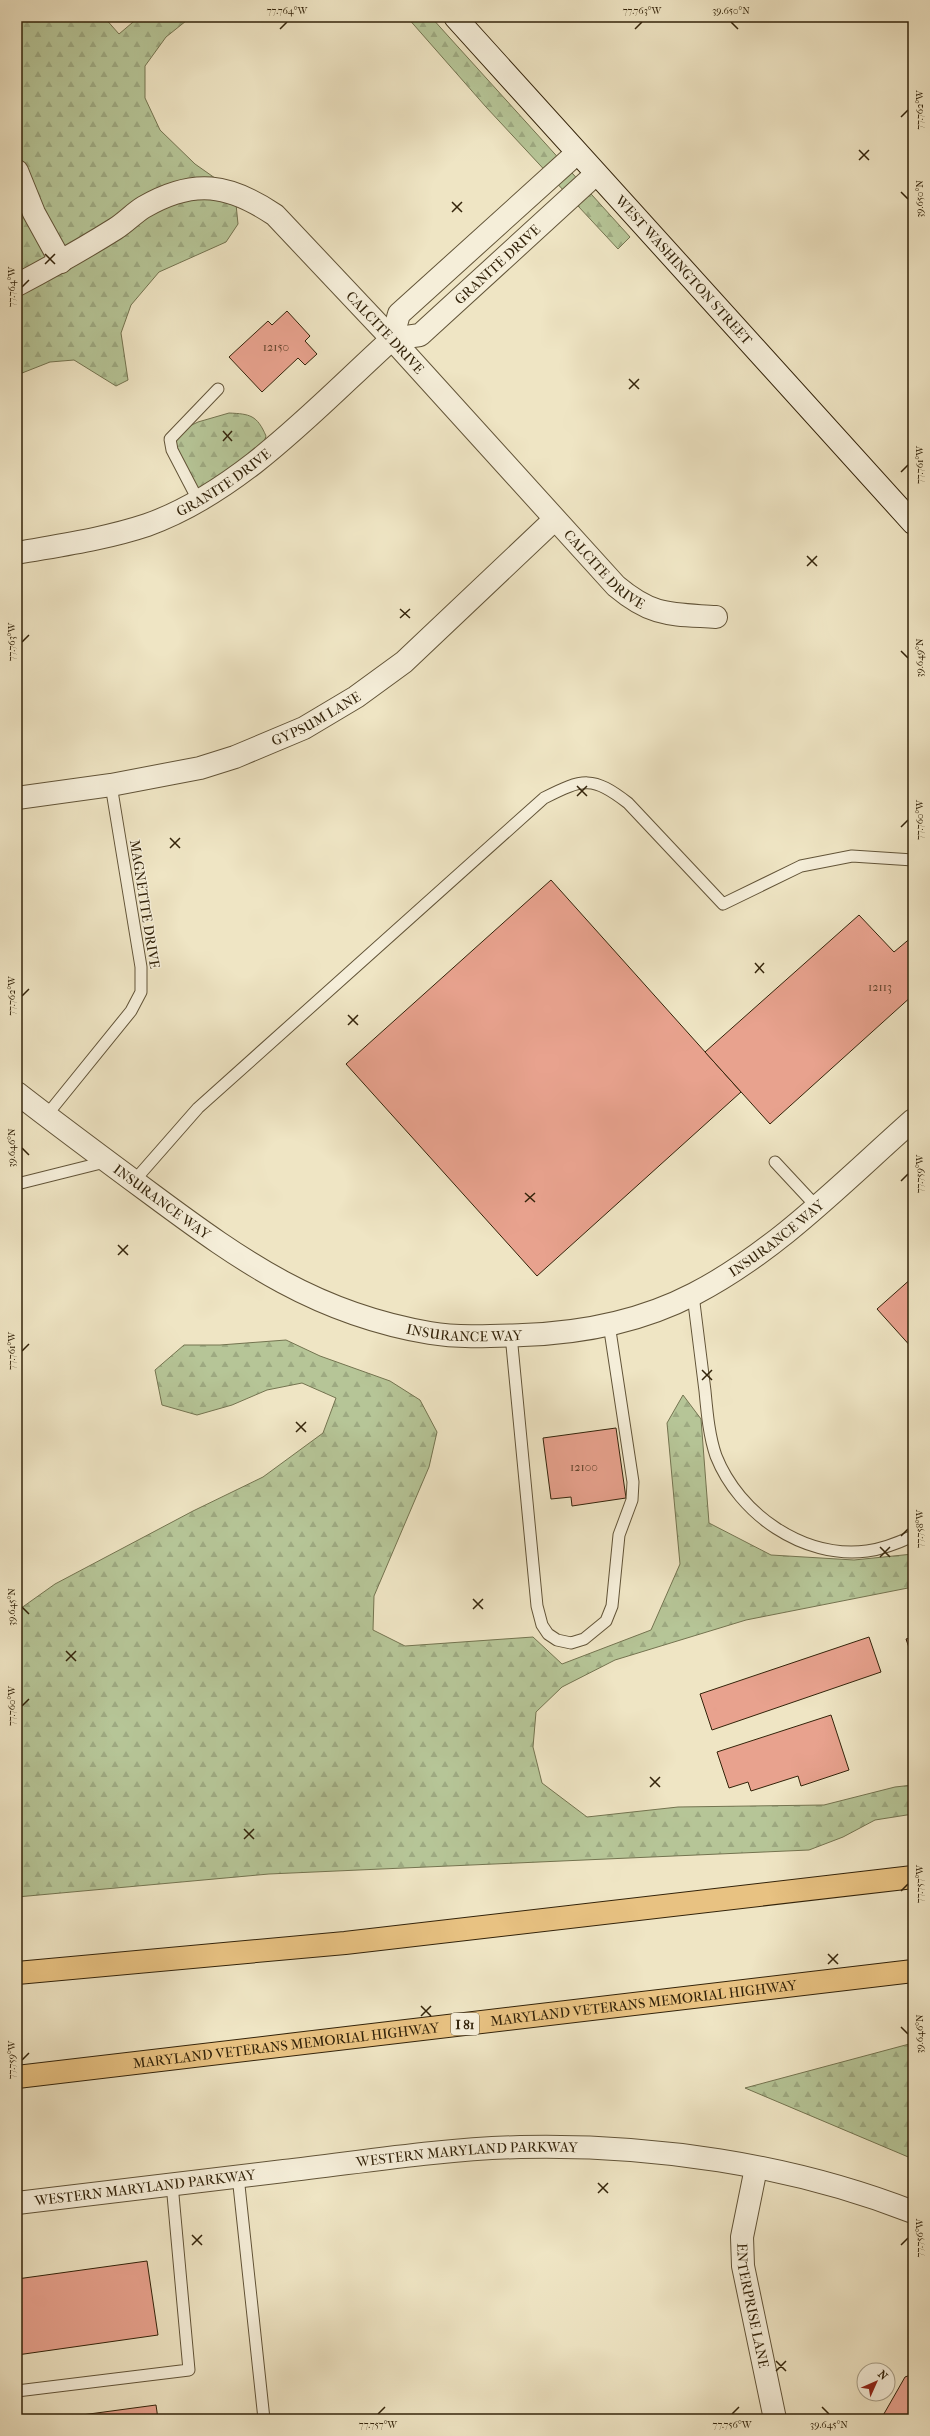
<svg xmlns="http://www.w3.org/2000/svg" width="930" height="2436" font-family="'IM FELL French Canon',serif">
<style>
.forest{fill:url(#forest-firs);stroke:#747450}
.building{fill:#e8a28e;stroke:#33230a}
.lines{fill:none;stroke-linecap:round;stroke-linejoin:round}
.service-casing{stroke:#625438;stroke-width:13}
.minor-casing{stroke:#625438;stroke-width:24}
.secondary-casing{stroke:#33230a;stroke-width:24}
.motorway-casing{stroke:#33230a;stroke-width:24}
.service{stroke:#f5eed9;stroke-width:11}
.minor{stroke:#f5eed9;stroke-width:22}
.secondary{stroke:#f5eed9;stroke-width:22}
.motorway{stroke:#e8c282;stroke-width:22}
.ticks{fill:none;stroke:#33230a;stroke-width:1.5}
.labels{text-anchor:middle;stroke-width:3;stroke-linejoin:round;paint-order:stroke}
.number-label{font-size:12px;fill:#60432b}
.shield{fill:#f5eed9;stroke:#6d6048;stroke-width:1}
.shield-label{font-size:13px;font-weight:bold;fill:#33230a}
.street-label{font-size:14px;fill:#33230a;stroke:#f5eed9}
.neatline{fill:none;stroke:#33230a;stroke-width:1.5}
.ticks-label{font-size:10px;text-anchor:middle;fill:#33230a}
</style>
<defs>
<pattern id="forest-firs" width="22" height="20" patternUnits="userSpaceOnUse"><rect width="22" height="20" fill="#b6c597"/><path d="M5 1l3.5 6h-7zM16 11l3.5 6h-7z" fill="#9da981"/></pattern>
</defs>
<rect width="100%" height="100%" fill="#efe5c4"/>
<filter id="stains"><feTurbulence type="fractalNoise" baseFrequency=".005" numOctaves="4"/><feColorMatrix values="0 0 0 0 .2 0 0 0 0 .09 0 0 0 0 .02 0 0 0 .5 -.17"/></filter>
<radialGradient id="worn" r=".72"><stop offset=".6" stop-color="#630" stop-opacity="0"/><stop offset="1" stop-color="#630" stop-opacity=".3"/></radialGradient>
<g class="forest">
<polygon points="17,17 104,17 119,34 139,17 191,17 166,37 145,66 145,98 160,130 195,164 222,183 236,204 238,224 226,242 159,272 131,305 121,333 128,380 116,386 74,360 50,362 17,375"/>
<polygon points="407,17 431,17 449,37 630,237 618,249 486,107"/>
<path d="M229,413C250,414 257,415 266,436L262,448L246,462L188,494L171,435L198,422Z"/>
<polygon points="286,1340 320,1356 390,1381 420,1400 437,1432 429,1467 374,1596 373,1630 405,1646 533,1637 562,1664 651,1630 680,1564 667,1423 683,1395 701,1419 709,1523 771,1555 854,1560 913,1554 913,1587 746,1620 615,1660 562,1687 536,1712 533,1747 542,1783 587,1817 678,1807 824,1805 895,1787 913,1785 913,1814 875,1820 843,1837 809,1850 269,1874 17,1897 17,1611 55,1584 193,1511 263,1477 323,1433 336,1398 302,1383 267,1390 232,1405 197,1415 162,1405 155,1370 184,1345 220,1345"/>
<polygon points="913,2043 913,2159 745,2088"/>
</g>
<g class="building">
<polygon points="287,311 310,336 305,341 317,354 305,365 298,358 262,392 229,357 268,321 272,325"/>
<polygon points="551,880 741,1092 537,1276 346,1064"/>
<polygon points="859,915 894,952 913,936 913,995 770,1124 705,1052"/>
<polygon points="913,1277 913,1349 877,1309"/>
<polygon points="616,1428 626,1498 572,1506 571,1497 551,1499 543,1438"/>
<polygon points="869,1637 881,1672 712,1730 700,1694"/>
<polygon points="913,1637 913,1659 906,1639"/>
<polygon points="831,1715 849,1770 801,1786 798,1776 751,1791 748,1782 729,1788 717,1752"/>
<polygon points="147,2261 158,2335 17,2355 17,2279"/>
<polygon points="913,2374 913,2419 881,2419 905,2377"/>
<polygon points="156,2405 158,2419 52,2419"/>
</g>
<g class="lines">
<defs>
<g id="service">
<polyline points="198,500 172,450 170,439 218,389"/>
<polyline points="46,1116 131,1011 141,992 141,967 111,785"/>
<polyline points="775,1162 816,1206"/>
<path d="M134,1181L198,1108L544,798C583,778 593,776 628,803L723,904L801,866L852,856L913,860"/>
<polyline points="17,1184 105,1162"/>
<path d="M693,1295C697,1327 701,1359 705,1391C707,1412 709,1436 716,1456C739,1514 803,1559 867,1551C883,1549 898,1543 913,1536"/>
<polyline points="511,1335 537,1606 542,1625 548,1634 557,1640 571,1643 584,1639 606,1621 612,1606 619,1535 632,1500 633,1482 609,1324"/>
<polyline points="238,2176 264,2419"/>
<polyline points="17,2391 189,2370 172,2184"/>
</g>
<g id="minor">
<polyline points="17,171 34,213 61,262"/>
<path id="s1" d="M17,285C51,267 83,249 115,229C126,222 134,213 144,207C194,178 229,184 275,215L392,339L616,586C653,617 670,614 716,617"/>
<path id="s2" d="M392,339L420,335L596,174"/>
<path id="s3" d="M17,553C61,545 105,539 147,525C242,491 319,405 392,339L399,314L577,153"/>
<path id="s4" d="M17,798L111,785L200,768L235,757L304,728L356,697L404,662L554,520"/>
<path id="s5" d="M17,1093C62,1128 108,1162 154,1196C243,1262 317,1314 430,1333C460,1338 493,1336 523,1335C581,1333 642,1321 694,1294C777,1251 844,1181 913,1120"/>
<path id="s6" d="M756,2168L742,2237L743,2266L775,2419"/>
<path id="s7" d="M17,2203C106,2192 195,2181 284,2171C362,2162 441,2149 520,2147C651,2144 790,2164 913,2212"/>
</g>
<g id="secondary">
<path id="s8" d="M455,17L913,523"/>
</g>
<g id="motorway">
<polyline points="17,1973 345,1943 913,1877"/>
<path id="s9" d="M17,2077L913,1971"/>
</g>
</defs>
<use href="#service" class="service-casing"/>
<use href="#minor" class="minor-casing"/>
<use href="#secondary" class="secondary-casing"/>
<use href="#motorway" class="motorway-casing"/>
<use href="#service" class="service"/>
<use href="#minor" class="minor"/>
<use href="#secondary" class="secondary"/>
<use href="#motorway" class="motorway"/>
</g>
<path class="ticks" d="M731,22L738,29M280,29L287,22M635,29L642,22M901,117L908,110M859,150L869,160M859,160L869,150M901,192L908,199M452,202L462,212M452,212L462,202M45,254L55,264M45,264L55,254M22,287L29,280M629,379L639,389M629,389L639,379M223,431L232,441M223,441L232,431M901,472L908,465M807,556L817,566M807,566L817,556M400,609L410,618M400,618L410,609M22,642L29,635M901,651L908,658M577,786L587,796M577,796L587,786M901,827L908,820M170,838L180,848M170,848L180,838M755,963L764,973M755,973L764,963M22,996L29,989M348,1015L358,1025M348,1025L358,1015M22,1148L29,1155M901,1181L908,1174M525,1193L535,1202M525,1202L535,1193M118,1245L128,1255M118,1255L128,1245M22,1351L29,1344M702,1370L712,1380M702,1380L712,1370M296,1422L306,1432M296,1432L306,1422M901,1536L908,1529M880,1547L890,1557M880,1557L890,1547M473,1599L483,1609M22,1607L29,1614M473,1609L483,1599M66,1651L76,1661M66,1661L76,1651M22,1706L29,1699M650,1777L660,1787M650,1787L660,1777M244,1829L254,1839M244,1839L254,1829M901,1891L908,1884M828,1954L838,1964M828,1964L838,1954M421,2006L431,2016M421,2016L431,2006M901,2027L908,2034M22,2060L29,2053M598,2183L608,2193M598,2193L608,2183M192,2235L202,2245M192,2245L202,2235M901,2245L908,2238M776,2361L786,2371M776,2371L786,2361M822,2407L829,2414M378,2414L385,2407M732,2414L739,2407"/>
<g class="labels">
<g class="number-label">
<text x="276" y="351">12150</text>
<text x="880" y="991">12113</text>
<text x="584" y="1471">12100</text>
</g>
<rect class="shield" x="451" y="2013" width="28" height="22" rx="3"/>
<g class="shield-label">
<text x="465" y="2029">I 81</text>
</g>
<g class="street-label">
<text dy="5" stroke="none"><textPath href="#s2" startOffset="133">GRANITE DRIVE</textPath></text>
<text dy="5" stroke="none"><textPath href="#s8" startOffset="341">WEST WASHINGTON STREET</textPath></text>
<text dy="5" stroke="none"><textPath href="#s1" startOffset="451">CALCITE DRIVE</textPath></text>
<text dy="5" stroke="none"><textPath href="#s3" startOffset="221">GRANITE DRIVE</textPath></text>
<text dy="5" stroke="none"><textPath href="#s1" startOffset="774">CALCITE DRIVE</textPath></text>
<text dy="5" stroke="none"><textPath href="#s4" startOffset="312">GYPSUM LANE</textPath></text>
<text transform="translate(145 904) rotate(81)" y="5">MAGNETITE DRIVE</text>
<text dy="5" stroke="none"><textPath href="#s5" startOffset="181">INSURANCE WAY</textPath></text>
<text dy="5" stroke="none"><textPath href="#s5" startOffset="853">INSURANCE WAY</textPath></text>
<text dy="5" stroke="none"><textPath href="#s5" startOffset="517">INSURANCE WAY</textPath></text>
<text dy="5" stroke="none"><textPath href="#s9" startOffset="631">MARYLAND VETERANS MEMORIAL HIGHWAY</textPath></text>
<text dy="5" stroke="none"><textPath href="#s9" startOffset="271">MARYLAND VETERANS MEMORIAL HIGHWAY</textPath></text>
<text dy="5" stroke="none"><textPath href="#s7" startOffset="453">WESTERN MARYLAND PARKWAY</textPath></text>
<text dy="5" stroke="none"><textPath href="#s7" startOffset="129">WESTERN MARYLAND PARKWAY</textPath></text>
<text dy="5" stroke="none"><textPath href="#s6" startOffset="140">ENTERPRISE LANE</textPath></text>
</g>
</g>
<rect width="930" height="2436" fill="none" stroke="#efe5c4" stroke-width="44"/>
<g transform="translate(876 2382) rotate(45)"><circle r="19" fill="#f5eed9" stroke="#a79d86"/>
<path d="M0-3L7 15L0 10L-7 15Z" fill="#8f2418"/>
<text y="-6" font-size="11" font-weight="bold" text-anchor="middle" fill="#33230a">N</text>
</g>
<rect x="22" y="22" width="886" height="2392" class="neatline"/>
<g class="ticks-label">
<text x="287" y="14">77.764°W</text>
<text x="642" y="14">77.763°W</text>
<text x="731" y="14">39.650°N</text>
<text transform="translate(919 110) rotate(-90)" y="4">77.762°W</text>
<text transform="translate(919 199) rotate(-90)" y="4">39.650°N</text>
<text transform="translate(11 287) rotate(-90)" y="4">77.764°W</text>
<text transform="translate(919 465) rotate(-90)" y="4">77.761°W</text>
<text transform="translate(11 642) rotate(-90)" y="4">77.763°W</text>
<text transform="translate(919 658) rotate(-90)" y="4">39.649°N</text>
<text transform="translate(919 820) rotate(-90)" y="4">77.760°W</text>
<text transform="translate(11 996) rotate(-90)" y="4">77.762°W</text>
<text transform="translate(11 1148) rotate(-90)" y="4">39.646°N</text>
<text transform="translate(919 1174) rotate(-90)" y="4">77.759°W</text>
<text transform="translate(11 1351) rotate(-90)" y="4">77.761°W</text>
<text transform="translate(919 1529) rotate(-90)" y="4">77.758°W</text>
<text transform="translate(11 1607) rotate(-90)" y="4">39.645°N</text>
<text transform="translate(11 1706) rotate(-90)" y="4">77.760°W</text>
<text transform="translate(919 1884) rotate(-90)" y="4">77.757°W</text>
<text transform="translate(919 2034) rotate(-90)" y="4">39.646°N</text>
<text transform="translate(11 2060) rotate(-90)" y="4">77.759°W</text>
<text transform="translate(919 2238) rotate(-90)" y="4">77.756°W</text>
<text x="378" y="2428">77.757°W</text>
<text x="732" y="2428">77.756°W</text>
<text x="829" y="2428">39.645°N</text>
</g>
<rect width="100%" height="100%" filter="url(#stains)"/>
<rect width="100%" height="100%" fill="url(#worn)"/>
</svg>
